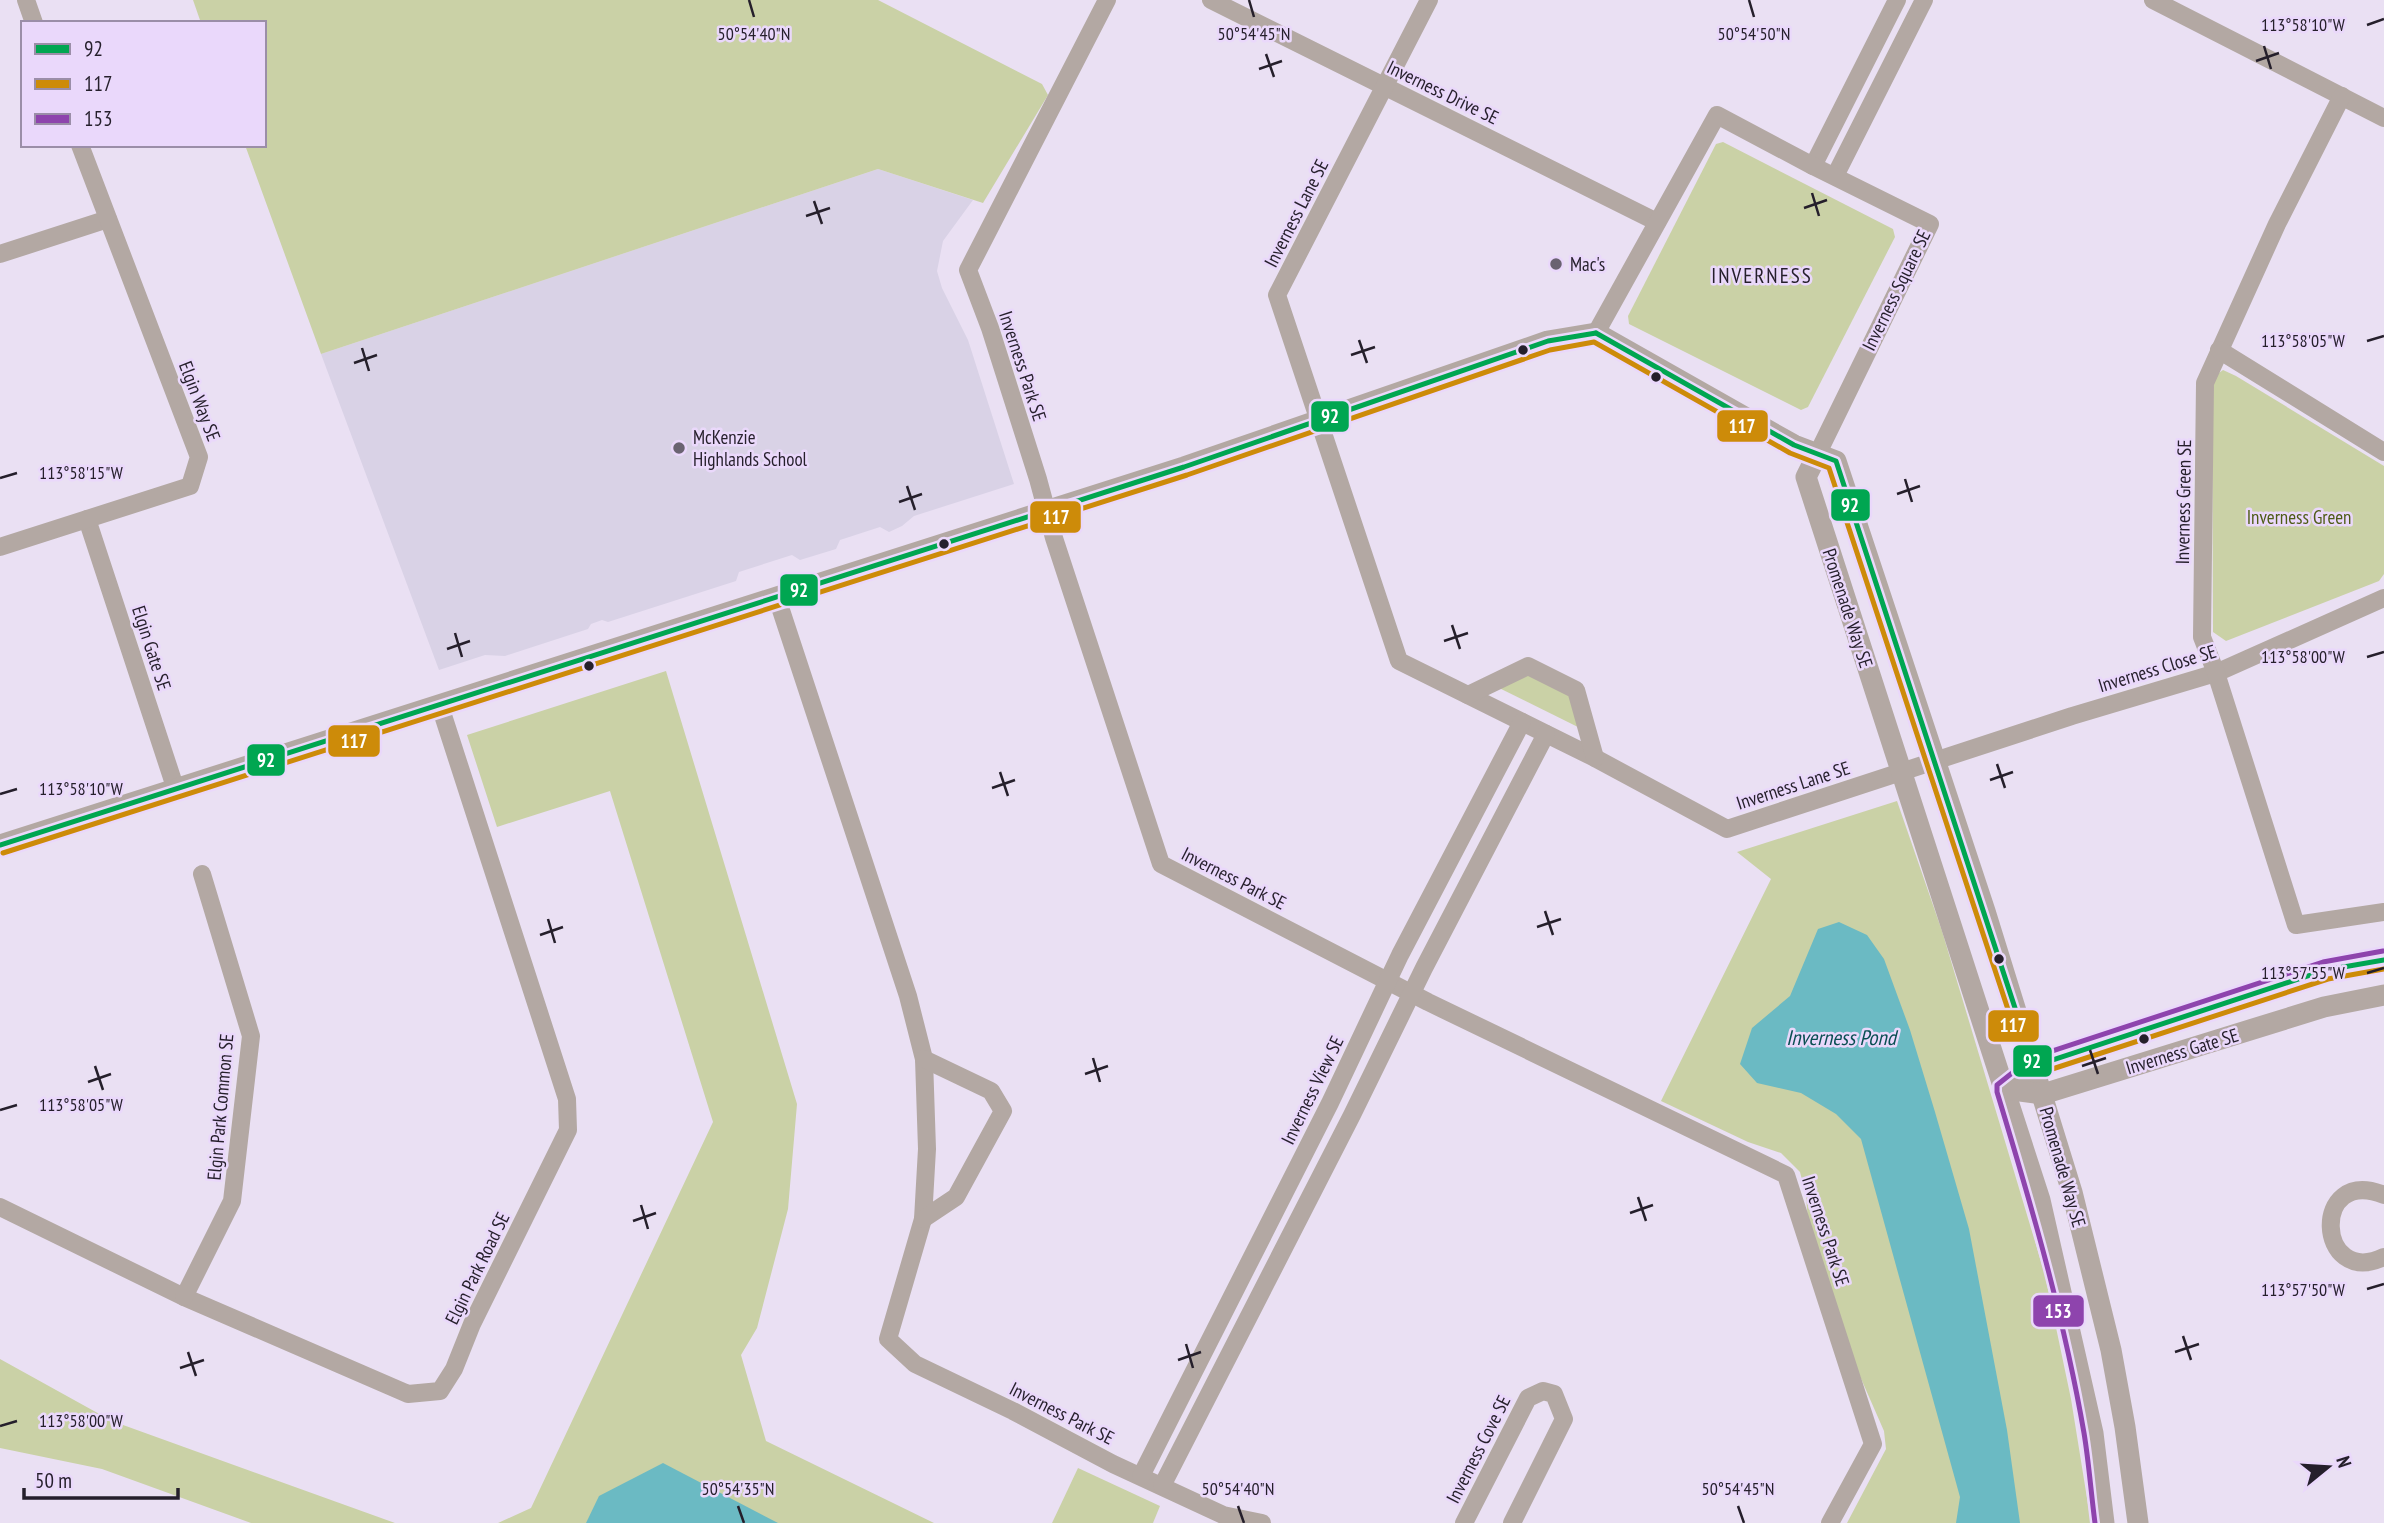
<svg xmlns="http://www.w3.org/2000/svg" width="2384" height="1523" font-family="'PT Sans Narrow',sans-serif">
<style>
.education{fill:#d9d2e6}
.green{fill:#cad1a6}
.water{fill:#6bbac3}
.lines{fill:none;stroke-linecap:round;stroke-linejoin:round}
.minor{stroke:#b3a8a3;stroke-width:18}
.tertiary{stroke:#b3a8a3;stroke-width:21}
.bus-1-casing{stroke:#ead8fb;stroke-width:10}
.bus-2-casing{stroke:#ead8fb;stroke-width:10}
.bus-3-casing{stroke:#ead8fb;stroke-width:10}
.bus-1{stroke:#00a651;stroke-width:5}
.bus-2{stroke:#cd8b09;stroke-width:5}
.bus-3{stroke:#8e44ad;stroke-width:5}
.ticks{fill:none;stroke:#251f2b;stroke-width:2.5}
.poi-dot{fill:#6a6371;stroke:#ead8fb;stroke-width:2.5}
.bus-dot{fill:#251f2b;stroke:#ead8fb;stroke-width:2.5}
.labels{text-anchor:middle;stroke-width:5;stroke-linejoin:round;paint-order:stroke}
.street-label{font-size:19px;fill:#251f2b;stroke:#ead8fb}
.poi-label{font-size:19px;fill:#251f2b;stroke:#ead8fb;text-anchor:start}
.park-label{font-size:19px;fill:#4e5c16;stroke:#ead8fb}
.neighbourhood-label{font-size:21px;letter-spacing:2px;fill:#251f2b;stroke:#ead8fb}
.water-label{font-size:21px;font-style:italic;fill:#094e52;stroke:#ead8fb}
.ticks-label{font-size:18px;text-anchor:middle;fill:#251f2b;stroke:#ead8fb;stroke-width:5;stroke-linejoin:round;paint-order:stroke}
.line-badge{stroke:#ead8fb;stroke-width:2.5}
.badge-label{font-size:19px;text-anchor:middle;font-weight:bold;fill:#fff}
</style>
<rect width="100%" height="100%" fill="#eae0f3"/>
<polygon class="education" points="878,169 973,200 943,241 937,271 942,288 968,340 1014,484 914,516 902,526 889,532 880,527 840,540 836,549 800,560 792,555 739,572 736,581 608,622 602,620 591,624 588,629 505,656 485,655 439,670 321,354"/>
<g class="green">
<polygon points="193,0 878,0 1042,84 1048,95 983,203 878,169 321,354 245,145 264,145 264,23 201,23"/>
<polygon points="1723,142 1893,229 1895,237 1808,407 1801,410 1629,324 1628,316 1716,144"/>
<polygon points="2223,370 2236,376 2384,466 2384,574 2379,581 2226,641 2213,632 2212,378"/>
<polygon points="1528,666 1576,690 1588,732 1491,684"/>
<polygon points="666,671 797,1104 788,1209 757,1328 741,1355 766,1441 934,1523 498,1523 531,1508 713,1122 610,791 497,827 467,735"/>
<polygon points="1897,801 1942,931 2045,1275 2071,1399 2091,1523 1847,1523 1886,1449 1884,1431 1852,1358 1808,1222 1806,1196 1800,1172 1781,1153 1748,1142 1661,1101 1771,879 1737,852"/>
<polygon points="0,1359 112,1421 395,1523 251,1523 102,1469 0,1448"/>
<polygon points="1078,1468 1160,1506 1153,1523 1052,1523"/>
</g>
<g class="water">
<polygon points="1839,922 1867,935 1884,959 1910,1030 1935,1112 1969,1229 2007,1430 2020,1523 1956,1523 1960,1497 1861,1139 1836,1114 1801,1093 1757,1083 1740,1064 1752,1028 1790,996 1818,929"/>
<polygon points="663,1463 778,1523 586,1523 599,1496"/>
</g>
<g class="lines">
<g class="minor">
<polyline points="26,0 34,23"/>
<polyline points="1107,0 968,270 990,328 1038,479 1054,538 1161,864 1428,1002 1786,1175 1873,1444 1830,1523"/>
<polyline points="1211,0 1657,222"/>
<polyline points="1429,0 1277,295 1399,661 1595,758 1727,829 2072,716 2216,673 2384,598"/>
<polyline points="2153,0 2384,118"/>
<polyline points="2342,96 2277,224 2205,383 2202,637 2216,673 2296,925 2384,912"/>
<polyline points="1813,166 1897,0"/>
<polyline points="1835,176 1924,0"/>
<polyline points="0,254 108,219"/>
<polyline points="1596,333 1717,115 1813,166 1930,224 1817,455"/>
<polyline points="2219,350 2384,452"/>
<polyline points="87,519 176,790"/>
<polyline points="0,547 190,486 199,457 80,145"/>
<polyline points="777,598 908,996 924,1059 927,1149 923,1219 888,1339 915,1364 1013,1411 1113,1464 1223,1515 1262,1523"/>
<polyline points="1468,695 1528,666 1576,690 1595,758"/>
<path d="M2384,1195C2310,1165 2316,1289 2384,1257"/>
<polyline points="0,1207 184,1297 408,1394 440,1391 454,1369 472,1324 568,1130 567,1099 440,706"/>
<polyline points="923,1219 956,1197 1003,1111 991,1091 924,1059"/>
<polyline points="184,1297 232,1201 251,1036 202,874"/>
<polyline points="1141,1476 1330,1103 1400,955 1522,722"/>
<polyline points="1162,1486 1352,1115 1424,968 1546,734"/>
<polyline points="1464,1523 1528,1398 1543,1391 1554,1394 1564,1419 1512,1523"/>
</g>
<g class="tertiary">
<polyline points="1817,455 1806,477 2040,1200 2093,1433 2104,1523"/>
<polyline points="0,845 1184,467 1548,341 1596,333 1794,445 1836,461 1985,911 2072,1192 2111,1350 2125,1427 2138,1523"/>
<polyline points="2005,1089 2034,1066 2055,1059 2326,970 2384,960"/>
<polyline points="2005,1089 2043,1094 2324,1007 2384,995"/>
</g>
<defs>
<g id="bus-1">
<polyline points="1596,333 1794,445 1836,461 2034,1066 2326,970 2384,960"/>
<polyline points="0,845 1184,467 1548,341 1596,333"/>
</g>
<polyline id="bus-2" points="3,853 1187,475 1550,350 1594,342 1790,453 1829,468 2029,1073 2037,1074 2328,979 2384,969"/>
<path id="bus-3" d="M2095,1523C2091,1493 2089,1463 2084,1433C2064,1317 2031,1204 1997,1092V1085L2031,1058L2323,962L2383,951"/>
</defs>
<use href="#bus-1" class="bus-1-casing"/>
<use href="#bus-2" class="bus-2-casing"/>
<use href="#bus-3" class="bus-3-casing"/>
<use href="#bus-1" class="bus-1"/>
<use href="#bus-2" class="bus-2"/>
<use href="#bus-3" class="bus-3"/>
</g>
<path class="ticks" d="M749,0L754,17M1249,0L1254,17M1749,0L1754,17M2367,25L2384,19M2264,46L2271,69M1266,54L1274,77M2256,61L2279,53M1259,69L1282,61M1812,193L1819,216M814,201L822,224M1804,208L1827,200M806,216L830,208M1359,340L1367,363M2367,341L2384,336M362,348L369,371M1351,355L1375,347M354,363L377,355M0,478L17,473M1905,479L1912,502M907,486L915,510M1897,494L1920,486M899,502L922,494M1452,625L1460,649M455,633L462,657M1444,641L1468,633M447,649L470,641M2367,657L2384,652M1997,764L2005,788M1000,772L1008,796M1990,780L2013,772M992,788L1015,780M0,794L17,789M1545,911L1553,935M548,919L555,943M1537,927L1561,919M540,935L563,927M2367,973L2384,968M2090,1050L2098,1074M1093,1058L1100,1082M95,1066L103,1090M2082,1066L2106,1058M1085,1074L1108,1066M88,1082L111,1074M0,1110L17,1105M1638,1197L1646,1221M641,1205L648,1229M1630,1213L1653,1205M633,1221L656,1213M2367,1289L2384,1284M2183,1336L2191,1360M1186,1344L1193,1368M188,1352L196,1376M2175,1352L2199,1344M1178,1360L1201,1352M180,1368L204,1360M0,1426L17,1421M738,1506L744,1523M1238,1506L1244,1523M1738,1506L1744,1523"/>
<g class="poi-dot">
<circle cx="1556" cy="264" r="7"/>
<circle cx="679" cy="448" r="7"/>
</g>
<g class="bus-dot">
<circle cx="1523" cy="350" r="6"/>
<circle cx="1656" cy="377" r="6"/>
<circle cx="944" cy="544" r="6"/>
<circle cx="589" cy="666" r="6"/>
<circle cx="1999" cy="959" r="6"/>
<circle cx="2144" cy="1039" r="6"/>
</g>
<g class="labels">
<g class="street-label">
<text transform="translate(1443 92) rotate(26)" y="7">Inverness Drive SE</text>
<text transform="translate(1296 213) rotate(-63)" y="7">Inverness Lane SE</text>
<text transform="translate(1896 290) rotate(-64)" y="7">Inverness Square SE</text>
<text transform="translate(1023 366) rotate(72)" y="7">Inverness Park SE</text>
<text transform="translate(200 401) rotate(69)" y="7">Elgin Way SE</text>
<text transform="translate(2183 502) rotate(-89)" y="7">Inverness Green SE</text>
<text transform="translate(1848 608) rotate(72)" y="7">Promenade Way SE</text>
<text transform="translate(152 648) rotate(72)" y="7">Elgin Gate SE</text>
<text transform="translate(2157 668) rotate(-17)" y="7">Inverness Close SE</text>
<text transform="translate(1793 785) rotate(-18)" y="7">Inverness Lane SE</text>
<text transform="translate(1234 878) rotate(27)" y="7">Inverness Park SE</text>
<text transform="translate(2182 1051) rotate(-17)" y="7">Inverness Gate SE</text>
<text transform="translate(1312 1090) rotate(-64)" y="7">Inverness View SE</text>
<text transform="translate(220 1107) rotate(-85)" y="7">Elgin Park Common SE</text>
<text transform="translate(2063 1167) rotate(74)" y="7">Promenade Way SE</text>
<text transform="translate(1826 1231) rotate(72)" y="7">Inverness Park SE</text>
<text transform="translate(477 1268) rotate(-64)" y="7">Elgin Park Road SE</text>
<text transform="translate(1062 1413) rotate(27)" y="7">Inverness Park SE</text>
<text transform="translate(1478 1449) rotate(-63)" y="7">Inverness Cove SE</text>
</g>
<g class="poi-label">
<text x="1570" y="271">Mac's</text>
<text x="693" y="444">McKenzie<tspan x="693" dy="22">Highlands School</tspan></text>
</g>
<g class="park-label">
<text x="2299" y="524">Inverness Green</text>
</g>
<g class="neighbourhood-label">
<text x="1762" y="283">INVERNESS</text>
</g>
<g class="water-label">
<text x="1841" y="1045">Inverness Pond</text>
</g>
</g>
<g class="ticks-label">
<text x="2303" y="31">113°58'10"W</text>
<text x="754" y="40">50°54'40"N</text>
<text x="1254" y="40">50°54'45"N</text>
<text x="1754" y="40">50°54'50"N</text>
<text x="2303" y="347">113°58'05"W</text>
<text x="81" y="479">113°58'15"W</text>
<text x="2303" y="663">113°58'00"W</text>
<text x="81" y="795">113°58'10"W</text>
<text x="2303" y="979">113°57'55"W</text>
<text x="81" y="1111">113°58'05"W</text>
<text x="2303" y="1296">113°57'50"W</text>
<text x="81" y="1427">113°58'00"W</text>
<text x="738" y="1495">50°54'35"N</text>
<text x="1238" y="1495">50°54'40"N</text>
<text x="1738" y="1495">50°54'45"N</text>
</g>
<g class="line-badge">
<rect x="1310" y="400" width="40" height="33" rx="7" fill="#00a651"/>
<rect x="1716" y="409" width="53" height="34" rx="7" fill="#cd8b09"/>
<rect x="1830" y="488" width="41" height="34" rx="7" fill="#00a651"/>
<rect x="1029" y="500" width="53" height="34" rx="7" fill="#cd8b09"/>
<rect x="779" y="573" width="40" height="34" rx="7" fill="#00a651"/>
<rect x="327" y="724" width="54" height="34" rx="7" fill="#cd8b09"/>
<rect x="246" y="743" width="40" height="34" rx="7" fill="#00a651"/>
<rect x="1987" y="1009" width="53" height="34" rx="7" fill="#cd8b09"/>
<rect x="2012" y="1044" width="41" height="34" rx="7" fill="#00a651"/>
<rect x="2032" y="1294" width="53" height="34" rx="7" fill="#8e44ad"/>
</g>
<g class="badge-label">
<text x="1330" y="423">92</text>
<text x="1742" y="433">117</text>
<text x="1850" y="512">92</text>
<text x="1056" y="524">117</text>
<text x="799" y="597">92</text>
<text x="354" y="748">117</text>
<text x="266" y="767">92</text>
<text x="2013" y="1032">117</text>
<text x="2032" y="1068">92</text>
<text x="2058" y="1318">153</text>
</g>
<rect x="21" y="21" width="245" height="126" fill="#ead8fb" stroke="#9b8ea8" stroke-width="2"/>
<rect x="35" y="44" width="35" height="10" fill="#00a651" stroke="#9b8ea8" stroke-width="2"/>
<text x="84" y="56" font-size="21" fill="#251f2b">92</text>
<rect x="35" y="79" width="35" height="10" fill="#cd8b09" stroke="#9b8ea8" stroke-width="2"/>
<text x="84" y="91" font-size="21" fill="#251f2b">117</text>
<rect x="35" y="114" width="35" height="10" fill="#8e44ad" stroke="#9b8ea8" stroke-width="2"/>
<text x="84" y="126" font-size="21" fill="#251f2b">153</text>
<g transform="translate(2328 1467) rotate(72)" stroke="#ead8fb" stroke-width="5" paint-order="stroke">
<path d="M0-5L12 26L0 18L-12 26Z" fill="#251f2b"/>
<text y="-10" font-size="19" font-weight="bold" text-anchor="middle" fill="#251f2b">N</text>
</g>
<path d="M24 1488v10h154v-10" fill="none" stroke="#251f2b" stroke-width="3.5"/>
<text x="35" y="1488" font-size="21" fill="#251f2b" stroke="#ead8fb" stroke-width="5" paint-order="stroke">50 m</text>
</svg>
